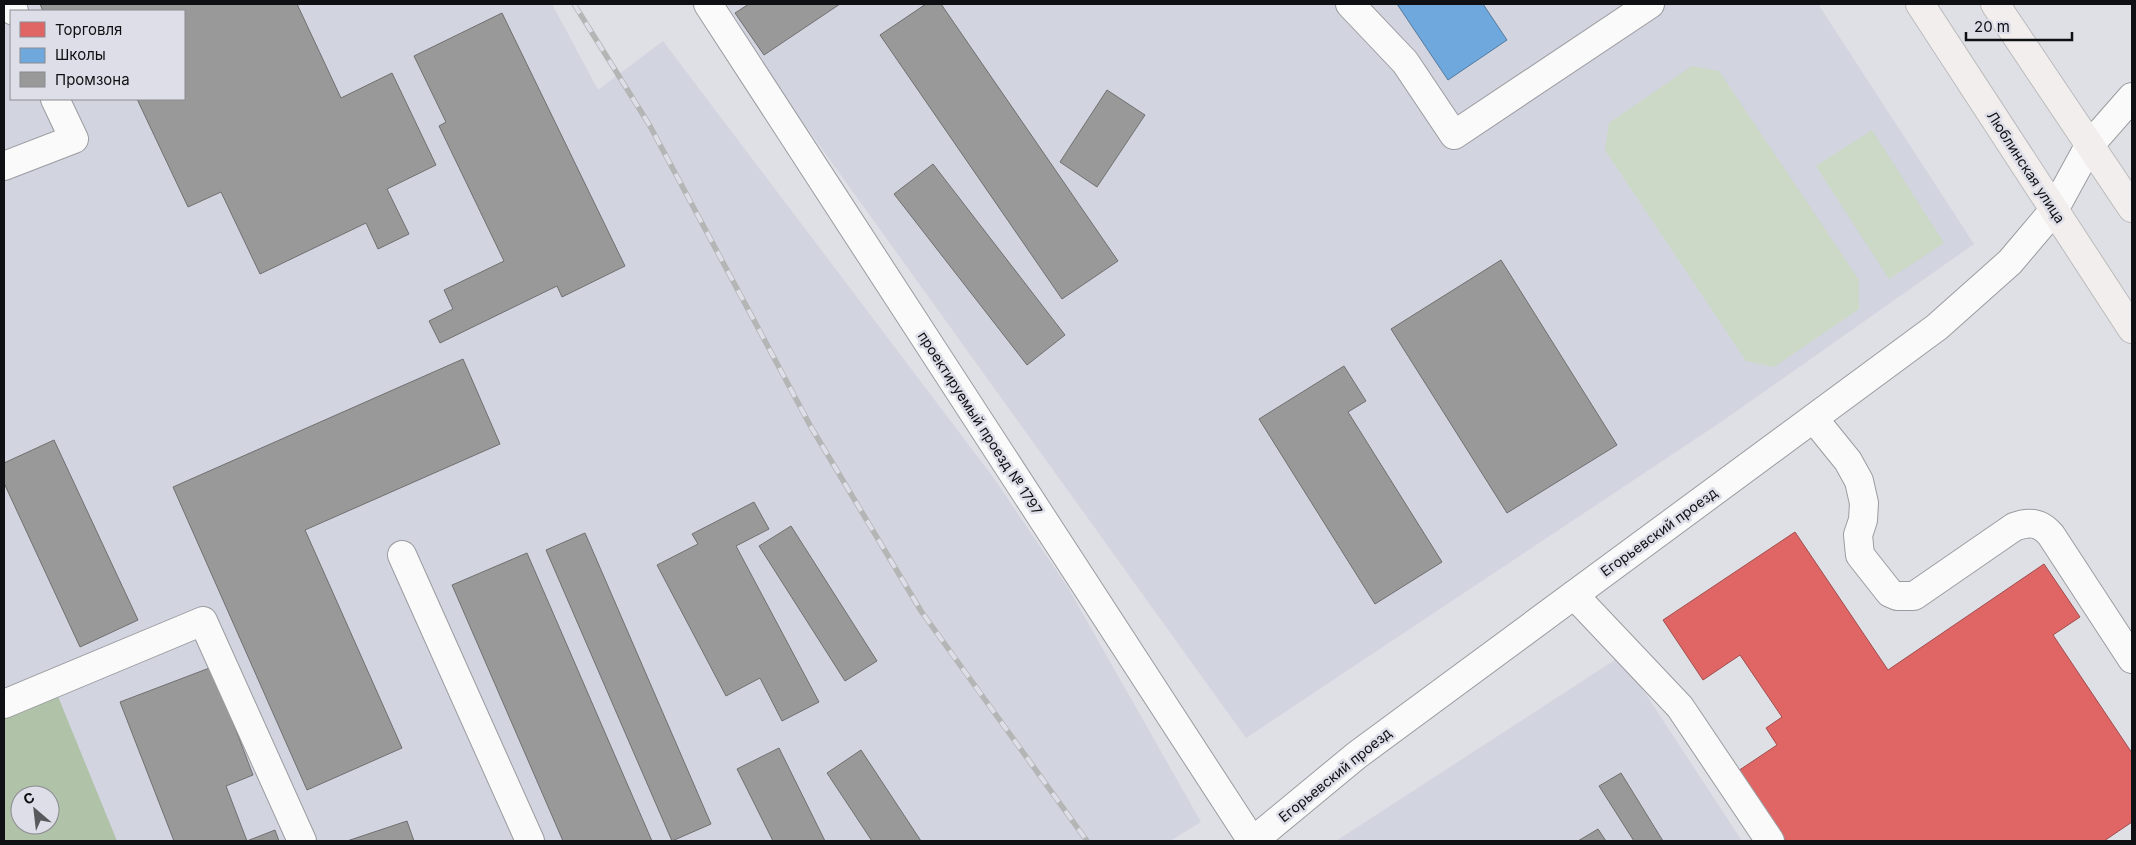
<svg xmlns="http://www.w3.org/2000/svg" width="2136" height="845" font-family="Inter,sans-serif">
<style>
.built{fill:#d2d4df;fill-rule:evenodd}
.green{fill:#cbd9c6}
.forest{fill:#b0c2a8;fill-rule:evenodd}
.shops{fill:#e06666;stroke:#a14c4d}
.schools{fill:#6fa8dc;stroke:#527aa0}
.industry{fill:#999;stroke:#707071}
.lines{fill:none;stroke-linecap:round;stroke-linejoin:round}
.minor-casing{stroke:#9b9ca0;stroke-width:30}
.major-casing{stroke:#bbbbbd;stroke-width:30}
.minor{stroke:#fafafb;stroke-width:28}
.major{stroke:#f3eeee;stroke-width:28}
.rail-casing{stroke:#b4b5b5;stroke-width:5.5}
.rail{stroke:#dddee7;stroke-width:4;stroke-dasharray:11;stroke-linecap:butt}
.labels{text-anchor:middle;stroke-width:5;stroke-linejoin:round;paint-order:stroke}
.street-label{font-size:14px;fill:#0f1013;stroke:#dddee7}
</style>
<rect width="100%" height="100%" fill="#dfe0e5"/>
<g class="built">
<path d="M4,4H552L598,90L663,41L993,477L1067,586L1201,822L1170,841H15L4,812ZM11,11H184V99H11ZM20,795H50V825H20Z"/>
<polygon points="727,4 1818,4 1974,244 1721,422 1246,738 776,85"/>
<polygon points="1621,656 1742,841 1336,841"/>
</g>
<g class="green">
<polygon points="1692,66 1719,71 1859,280 1859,309 1774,367 1746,361 1605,150 1609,123"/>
<polygon points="1872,130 1944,243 1889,279 1816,166"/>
</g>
<path class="forest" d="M57,694L117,841H4V715ZM20,795H50V825H20Z"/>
<polygon class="shops" points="1795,532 1888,670 2044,564 2080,617 2053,635 2132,753 2132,822 2104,841 1786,841 1738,771 1777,745 1766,728 1782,717 1740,655 1703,680 1663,620"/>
<polygon class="schools" points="1397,4 1483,4 1507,40 1448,80"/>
<g class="industry">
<polygon points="40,4 297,4 341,98 392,73 436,165 387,189 409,234 378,249 366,223 260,274 221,192 188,207 137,99 184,99 184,11 43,11"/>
<polygon points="749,4 840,4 764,55 735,13"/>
<polygon points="926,4 941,4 1118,261 1062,299 880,35"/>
<polygon points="502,13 625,266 562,297 557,286 440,343 429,321 453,309 444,290 504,261 439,126 446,122 414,56"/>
<polygon points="1107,90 1145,115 1097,187 1060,162"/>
<polygon points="933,164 1065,335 1027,365 894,194"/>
<polygon points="1501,260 1617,445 1507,513 1391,329"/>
<polygon points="463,359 500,444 305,530 402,748 307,790 173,487"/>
<polygon points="1344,366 1366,401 1348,412 1442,562 1375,604 1259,419"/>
<polygon points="54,440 138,620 80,647 4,483 4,463"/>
<polygon points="754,502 769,529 736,546 819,702 782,721 760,678 726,696 657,565 698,544 692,534"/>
<polygon points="791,526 877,661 845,681 759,546"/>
<polygon points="585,533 711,824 672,841 546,550"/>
<polygon points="527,553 652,841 563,841 452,585"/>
<polygon points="212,667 253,775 226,786 247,841 275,830 279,841 174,841 120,702"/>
<polygon points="779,748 825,841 773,841 737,769"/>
<polygon points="861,750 921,841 872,841 827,773"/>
<polygon points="1621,773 1663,841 1634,841 1599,786"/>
<polygon points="407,821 414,841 347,841"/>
<polygon points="1598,829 1606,841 1578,841"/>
</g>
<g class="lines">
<defs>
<g id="minor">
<polyline points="10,4 14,11"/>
<polyline points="708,4 1252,841"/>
<polyline points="1350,4 1405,62 1454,135 1650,4"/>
<polyline points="4,166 74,139 55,99"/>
<path d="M1814,419L1848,461L1859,481L1864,503L1863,520L1858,535L1860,555L1890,593L1897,596H1914L2014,527C2029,521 2040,522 2051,535L2132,659"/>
<polyline points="402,555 530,841"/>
<polyline points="1574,595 1680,707 1770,841"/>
<polyline points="4,704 203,621 302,841"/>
<polyline points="1253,841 1357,755 1937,327 2010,262 2054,210 2089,146 2132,97"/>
</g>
<g id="major">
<polyline points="1920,4 2132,329"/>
<polyline points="1995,4 2132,208"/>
</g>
</defs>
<use href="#minor" class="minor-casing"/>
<use href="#major" class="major-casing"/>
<use href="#minor" class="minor"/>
<use href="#major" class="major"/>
<defs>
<polyline id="rail" points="574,4 650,126 811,427 921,611 1087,841"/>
</defs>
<use href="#rail" class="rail-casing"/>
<use href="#rail" class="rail"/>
</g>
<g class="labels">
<g class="street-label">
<text transform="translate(2026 167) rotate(57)" y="5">Люблинская улица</text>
<text transform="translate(980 423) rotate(57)" y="5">проектируемый проезд № 1797</text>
<text transform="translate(1659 532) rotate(-36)" y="5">Егорьевский проезд</text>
<text transform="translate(1335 775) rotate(-39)" y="5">Егорьевский проезд</text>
</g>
</g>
<rect width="2136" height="845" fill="none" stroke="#0f1013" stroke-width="10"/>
<rect x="10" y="10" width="175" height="90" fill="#dddee7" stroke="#8b8c92"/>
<rect x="20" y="22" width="25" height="15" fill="#e06666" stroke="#8b8c92"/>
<text x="55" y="35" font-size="15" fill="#0f1013">Торговля</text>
<rect x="20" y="48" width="25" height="15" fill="#6fa8dc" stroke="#8b8c92"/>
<text x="55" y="60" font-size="15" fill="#0f1013">Школы</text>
<rect x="20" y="72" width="25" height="15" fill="#999999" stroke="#8b8c92"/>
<text x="55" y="85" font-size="15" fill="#0f1013">Промзона</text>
<g transform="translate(35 810) rotate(332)"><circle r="24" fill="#dddee7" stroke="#8b8c92"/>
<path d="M0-4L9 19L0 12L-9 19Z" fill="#58595c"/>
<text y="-8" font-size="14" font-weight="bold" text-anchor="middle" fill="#0f1013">С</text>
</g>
<path d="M1966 32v8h106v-8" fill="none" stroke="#0f1013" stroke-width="2.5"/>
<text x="1974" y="32" font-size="15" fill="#0f1013" stroke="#dddee7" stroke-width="4" paint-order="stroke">20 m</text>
</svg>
